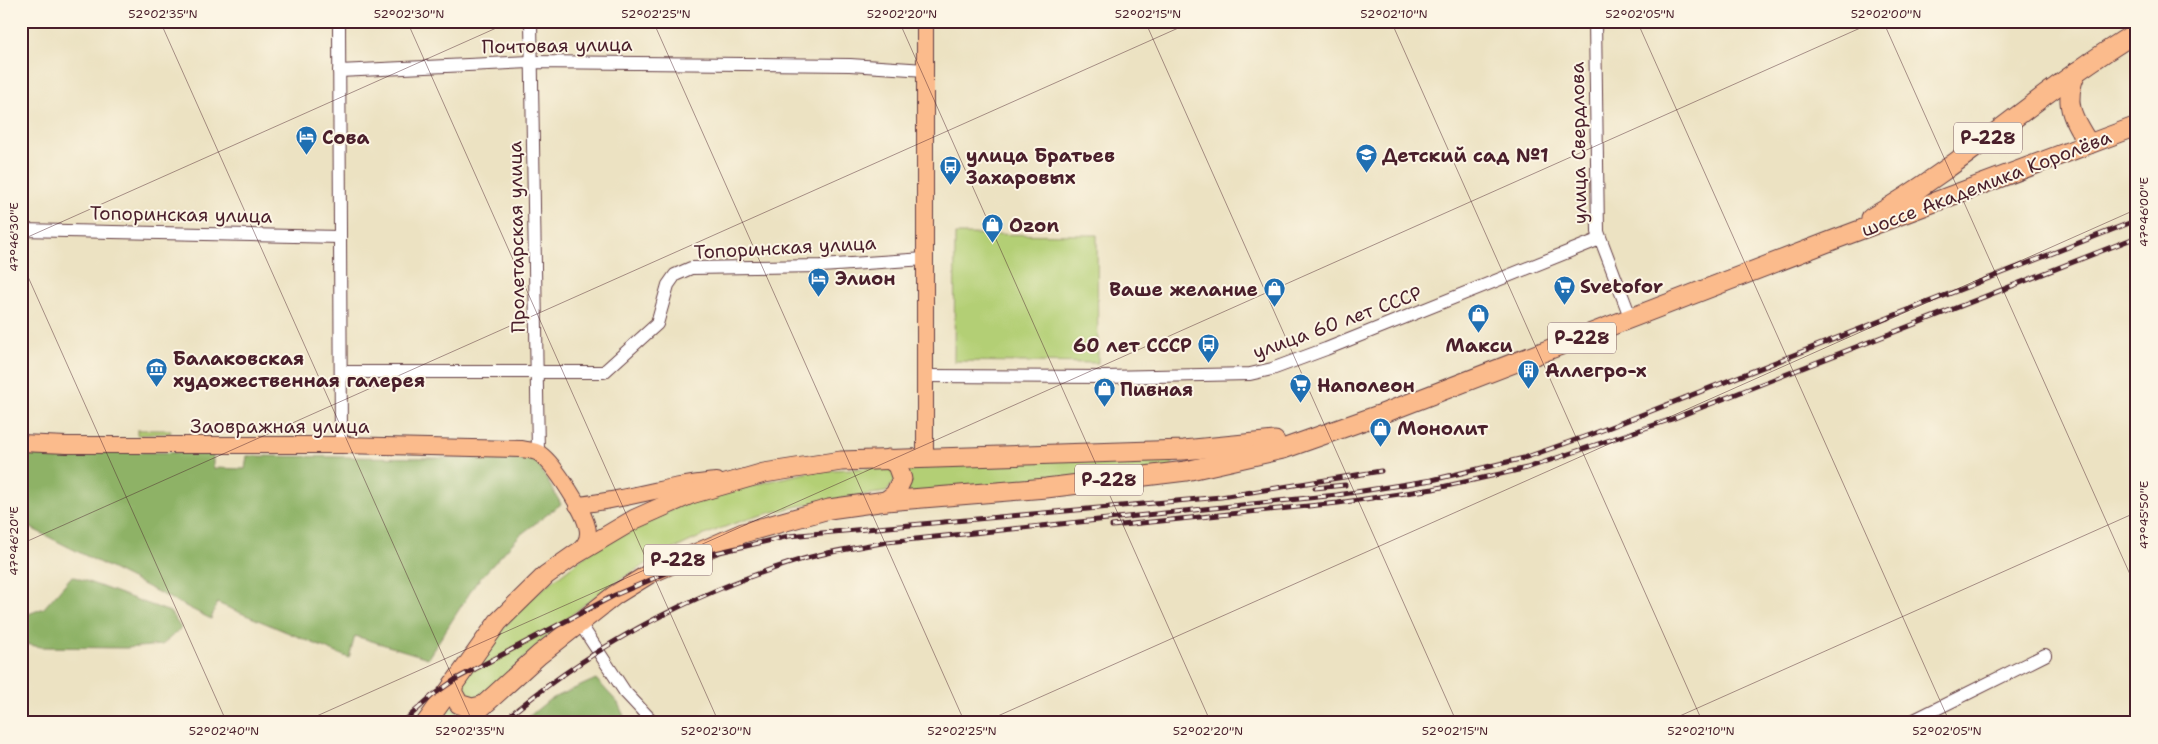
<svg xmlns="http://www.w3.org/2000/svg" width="2158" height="744" font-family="'Shantell Sans',sans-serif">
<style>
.green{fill:#b3cf75;stroke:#7e7750}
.forest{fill:#8eb266;stroke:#6c6848}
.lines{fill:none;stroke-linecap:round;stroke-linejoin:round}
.minor-casing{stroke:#623c42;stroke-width:14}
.major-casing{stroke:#623c42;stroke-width:18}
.highway-casing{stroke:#623c42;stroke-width:21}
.minor{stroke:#fff;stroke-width:12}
.major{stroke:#fbbb8c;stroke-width:16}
.highway{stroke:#fbbb8c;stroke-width:19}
.rail-casing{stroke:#4a1f2b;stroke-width:5}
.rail{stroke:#fcf5e5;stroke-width:3;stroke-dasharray:9;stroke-linecap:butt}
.ticks{fill:none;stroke:#4a1f2b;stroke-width:1;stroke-opacity:0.45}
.labels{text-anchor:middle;stroke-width:4;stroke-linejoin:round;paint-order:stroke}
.shield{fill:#fcf5e5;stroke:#7f5f63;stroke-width:1}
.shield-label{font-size:18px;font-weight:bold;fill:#4a1f2b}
.street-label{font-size:19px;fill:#4a1f2b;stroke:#fcf5e5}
.poi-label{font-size:19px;font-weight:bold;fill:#4a1f2b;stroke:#fcf5e5;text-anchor:start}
.neatline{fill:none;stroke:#4a1f2b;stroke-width:2}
.ticks-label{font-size:12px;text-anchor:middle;fill:#4a1f2b}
</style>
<rect width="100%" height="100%" fill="#fcf5e5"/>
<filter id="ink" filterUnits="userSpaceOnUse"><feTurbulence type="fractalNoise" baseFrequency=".02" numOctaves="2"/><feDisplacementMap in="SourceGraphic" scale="10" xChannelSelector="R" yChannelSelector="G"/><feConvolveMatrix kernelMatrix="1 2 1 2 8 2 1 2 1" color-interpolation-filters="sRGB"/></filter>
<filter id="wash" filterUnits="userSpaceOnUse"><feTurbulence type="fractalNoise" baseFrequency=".0096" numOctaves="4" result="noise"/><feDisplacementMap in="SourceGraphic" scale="20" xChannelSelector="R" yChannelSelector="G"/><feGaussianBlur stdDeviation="1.12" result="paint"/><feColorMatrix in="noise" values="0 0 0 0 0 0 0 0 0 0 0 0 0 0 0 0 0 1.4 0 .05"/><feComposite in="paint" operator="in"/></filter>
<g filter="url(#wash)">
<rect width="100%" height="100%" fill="#ece2c2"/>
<g class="green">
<polygon points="955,234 1097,235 1098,363 954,361"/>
<polygon points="137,430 170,430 171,433 137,435"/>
<polygon points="1173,457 1172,468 899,497 908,476 909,463"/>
<path d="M886,467L893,469L896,480L886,492C850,497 814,502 778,511C716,525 656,555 603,591C559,621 520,662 482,700L461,697L462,679L523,604L606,540L696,498L814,471Z"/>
<polygon points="445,700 463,715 457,723 430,723"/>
</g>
<g class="forest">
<polygon points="21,451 213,453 213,468 245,469 247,456 535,459 561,504 520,535 476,583 428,658 355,636 349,658 217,603 211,619 21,523"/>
<polygon points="72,576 170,612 181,628 162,645 126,648 40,647 21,643 21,617 44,608"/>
<polygon points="596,679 618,703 627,723 521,723 549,700"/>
</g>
</g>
<g filter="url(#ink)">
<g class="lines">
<defs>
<g id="minor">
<polyline points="339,21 341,445"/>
<polyline points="531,21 538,452"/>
<polyline points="1595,21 1598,232 1631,319"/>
<polyline points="339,71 530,62 850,65 925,70"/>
<polyline points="21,230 340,237"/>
<polyline points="341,372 604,372 657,324 668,285 675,275 691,268 821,266 925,259"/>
<polyline points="925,376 1105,377 1250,374 1272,369 1326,349 1600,239"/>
<polyline points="579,622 625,692 654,723"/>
<polyline points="1908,723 2045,655"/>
</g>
<g id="major">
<path d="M21,443L67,445H341L521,449C527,450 535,450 540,454C554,464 588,515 588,533C588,542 583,547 577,553"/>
<polyline points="925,457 925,21"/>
<path d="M577,505C624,501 669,484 717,481"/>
</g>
<g id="highway">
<path d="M2076,72C2063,103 2072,118 2089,144"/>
<path d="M1871,218C1965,164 2044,88 2137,32"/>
<polyline points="886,501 895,494 902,479 897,465 889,459"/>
<polyline points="453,684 453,693 459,704 472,708 481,706"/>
<polyline points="426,723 498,622 546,575 576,554 635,519 691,494 764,473 841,461 1184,450 1275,441"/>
<polyline points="464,723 539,655 615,595 649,574 743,533 829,509 886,501 1046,488 1186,471 1283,449 1379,415 1836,239 2137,126"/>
</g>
</defs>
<use href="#minor" class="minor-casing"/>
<use href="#major" class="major-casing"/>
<use href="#highway" class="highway-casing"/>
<use href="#minor" class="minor"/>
<use href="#major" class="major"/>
<use href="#highway" class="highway"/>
<defs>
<g id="rail">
<polyline points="1315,488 1345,485"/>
<polyline points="1112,526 1338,503 1433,489 1527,468 1672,419 2137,237"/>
<polyline points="402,723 433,695 456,679 615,595 711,554 789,536 1221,497 1381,471"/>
<path d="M501,723C585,651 682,598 787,564C820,553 854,548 887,542L1337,495L1432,480L1524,458L1595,433L2137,220"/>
</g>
</defs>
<use href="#rail" class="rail-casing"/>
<use href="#rail" class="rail"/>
</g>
</g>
<path class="ticks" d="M160,21L473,723M407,21L719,723M653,21L965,723M899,21L1211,723M1145,21L1457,723M1391,21L1703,723M1637,21L1950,723M1883,21L2137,590M2130,21L2137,37M21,240L512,21M21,261L227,723M21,544L1194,21M301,723L1876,21M982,723L2137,209M1664,723L2137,512"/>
<defs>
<symbol id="hotel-pin" viewBox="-11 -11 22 30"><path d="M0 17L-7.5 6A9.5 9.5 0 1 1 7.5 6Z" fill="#1f6fb2" stroke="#fcf5e5"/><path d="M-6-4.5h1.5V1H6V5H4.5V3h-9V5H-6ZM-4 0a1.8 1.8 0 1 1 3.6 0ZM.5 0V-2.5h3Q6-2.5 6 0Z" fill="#fff"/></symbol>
<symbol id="school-pin" viewBox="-11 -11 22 30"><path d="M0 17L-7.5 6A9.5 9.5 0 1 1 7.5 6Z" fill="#1f6fb2" stroke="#fcf5e5"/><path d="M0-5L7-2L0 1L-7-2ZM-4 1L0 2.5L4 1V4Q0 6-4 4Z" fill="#fff"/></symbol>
<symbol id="bus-pin" viewBox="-11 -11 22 30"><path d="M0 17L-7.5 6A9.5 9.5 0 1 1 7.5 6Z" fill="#1f6fb2" stroke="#fcf5e5"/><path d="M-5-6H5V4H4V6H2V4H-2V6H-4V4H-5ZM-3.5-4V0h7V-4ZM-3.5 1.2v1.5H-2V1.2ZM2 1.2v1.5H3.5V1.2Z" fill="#fff"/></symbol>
<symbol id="shop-pin" viewBox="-11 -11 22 30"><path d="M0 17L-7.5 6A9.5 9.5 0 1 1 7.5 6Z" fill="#1f6fb2" stroke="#fcf5e5"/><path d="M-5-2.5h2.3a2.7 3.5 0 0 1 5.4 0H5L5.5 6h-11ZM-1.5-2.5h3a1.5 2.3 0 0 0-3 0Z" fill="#fff"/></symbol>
<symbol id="supermarket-pin" viewBox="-11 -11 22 30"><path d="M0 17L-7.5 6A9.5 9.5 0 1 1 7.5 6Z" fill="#1f6fb2" stroke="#fcf5e5"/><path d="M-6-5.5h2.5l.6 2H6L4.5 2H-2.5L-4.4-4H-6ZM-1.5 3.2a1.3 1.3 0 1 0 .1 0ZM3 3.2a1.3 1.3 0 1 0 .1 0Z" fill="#fff"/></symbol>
<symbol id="museum-pin" viewBox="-11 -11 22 30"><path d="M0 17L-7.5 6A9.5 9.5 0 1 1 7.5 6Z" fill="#1f6fb2" stroke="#fcf5e5"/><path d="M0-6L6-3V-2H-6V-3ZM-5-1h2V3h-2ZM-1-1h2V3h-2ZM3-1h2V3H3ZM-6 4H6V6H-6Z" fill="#fff"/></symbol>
<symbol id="building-pin" viewBox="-11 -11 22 30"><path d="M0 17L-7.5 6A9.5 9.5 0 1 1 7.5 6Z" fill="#1f6fb2" stroke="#fcf5e5"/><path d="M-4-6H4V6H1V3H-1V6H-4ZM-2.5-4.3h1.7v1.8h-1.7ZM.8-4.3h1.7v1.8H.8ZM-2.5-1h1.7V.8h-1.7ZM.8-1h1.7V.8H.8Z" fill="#fff"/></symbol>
</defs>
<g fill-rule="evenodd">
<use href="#hotel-pin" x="294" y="124" width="25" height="34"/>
<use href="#school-pin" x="1354" y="142" width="25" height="34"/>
<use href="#bus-pin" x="938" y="154" width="25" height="34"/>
<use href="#shop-pin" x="980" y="212" width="25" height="34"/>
<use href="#hotel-pin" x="806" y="266" width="25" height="34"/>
<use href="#supermarket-pin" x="1552" y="274" width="25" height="34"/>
<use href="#shop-pin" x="1262" y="276" width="25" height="34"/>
<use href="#shop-pin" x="1466" y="302" width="25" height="34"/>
<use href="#bus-pin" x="1196" y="332" width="25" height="34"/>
<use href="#museum-pin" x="144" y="356" width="25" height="34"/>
<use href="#building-pin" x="1516" y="358" width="25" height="34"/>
<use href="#supermarket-pin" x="1288" y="372" width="25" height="34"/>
<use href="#shop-pin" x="1092" y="376" width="25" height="34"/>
<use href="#shop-pin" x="1368" y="416" width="25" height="34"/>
</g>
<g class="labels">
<g class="shield">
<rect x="1954" y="122.5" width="68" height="31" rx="4"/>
<rect x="1548" y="322.5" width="68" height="31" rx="4"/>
<rect x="1075" y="464.5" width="68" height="31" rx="4"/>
<rect x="644" y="544.5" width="68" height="31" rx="4"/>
</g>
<g class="shield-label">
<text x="1988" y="144">Р-228</text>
<text x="1582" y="344">Р-228</text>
<text x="1109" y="486">Р-228</text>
<text x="678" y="566">Р-228</text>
</g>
<g class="street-label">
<text transform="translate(557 45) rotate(-1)" y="7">Почтовая улица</text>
<text transform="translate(1578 143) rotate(-91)" y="7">улица Свердлова</text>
<text transform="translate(1986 183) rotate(-21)" y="7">шоссе Академика Королёва</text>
<text transform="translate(181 214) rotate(1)" y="7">Топоринская улица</text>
<text transform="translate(516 237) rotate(-91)" y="7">Пролетарская улица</text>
<text transform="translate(785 247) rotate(-3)" y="7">Топоринская улица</text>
<text transform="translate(1337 322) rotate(-20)" y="7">улица 60 лет СССР</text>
<text x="280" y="433">Заовражная улица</text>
</g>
<g class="poi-label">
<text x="322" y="144">Сова</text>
<text x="966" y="162">улица Братьев<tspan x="966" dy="22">Захаровых</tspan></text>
<text x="1382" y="162">Детский сад №1</text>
<text x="1009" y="232">Ozon</text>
<text x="835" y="285">Элион</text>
<text x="1580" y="293">Svetofor</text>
<text x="1258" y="296" text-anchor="end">Ваше желание</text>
<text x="1192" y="352" text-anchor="end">60 лет СССР</text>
<text x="1479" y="352" text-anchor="middle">Макси</text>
<text x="173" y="365">Балаковская<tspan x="173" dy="22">художественная галерея</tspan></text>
<text x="1545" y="377">Аллегро-х</text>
<text x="1317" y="392">Наполеон</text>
<text x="1120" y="396">Пивная</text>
<text x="1397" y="435">Монолит</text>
</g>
</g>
<rect width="2158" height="744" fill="none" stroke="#fcf5e5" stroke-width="55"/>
<rect x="28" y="28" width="2102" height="688" class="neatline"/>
<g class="ticks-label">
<text x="163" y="18">52°02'35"N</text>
<text x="409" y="18">52°02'30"N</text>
<text x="656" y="18">52°02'25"N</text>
<text x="902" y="18">52°02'20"N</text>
<text x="1148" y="18">52°02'15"N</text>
<text x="1394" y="18">52°02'10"N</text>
<text x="1640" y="18">52°02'05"N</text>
<text x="1886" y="18">52°02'00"N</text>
<text transform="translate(2144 212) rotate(-90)" y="4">47°46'00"E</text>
<text transform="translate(14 237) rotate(-90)" y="4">47°46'30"E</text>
<text transform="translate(2144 515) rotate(-90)" y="4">47°45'50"E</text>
<text transform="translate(14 541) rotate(-90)" y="4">47°46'20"E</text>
<text x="224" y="735">52°02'40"N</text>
<text x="470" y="735">52°02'35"N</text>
<text x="716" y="735">52°02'30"N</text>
<text x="962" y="735">52°02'25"N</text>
<text x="1208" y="735">52°02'20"N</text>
<text x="1455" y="735">52°02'15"N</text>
<text x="1701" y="735">52°02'10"N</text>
<text x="1947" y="735">52°02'05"N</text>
</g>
</svg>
